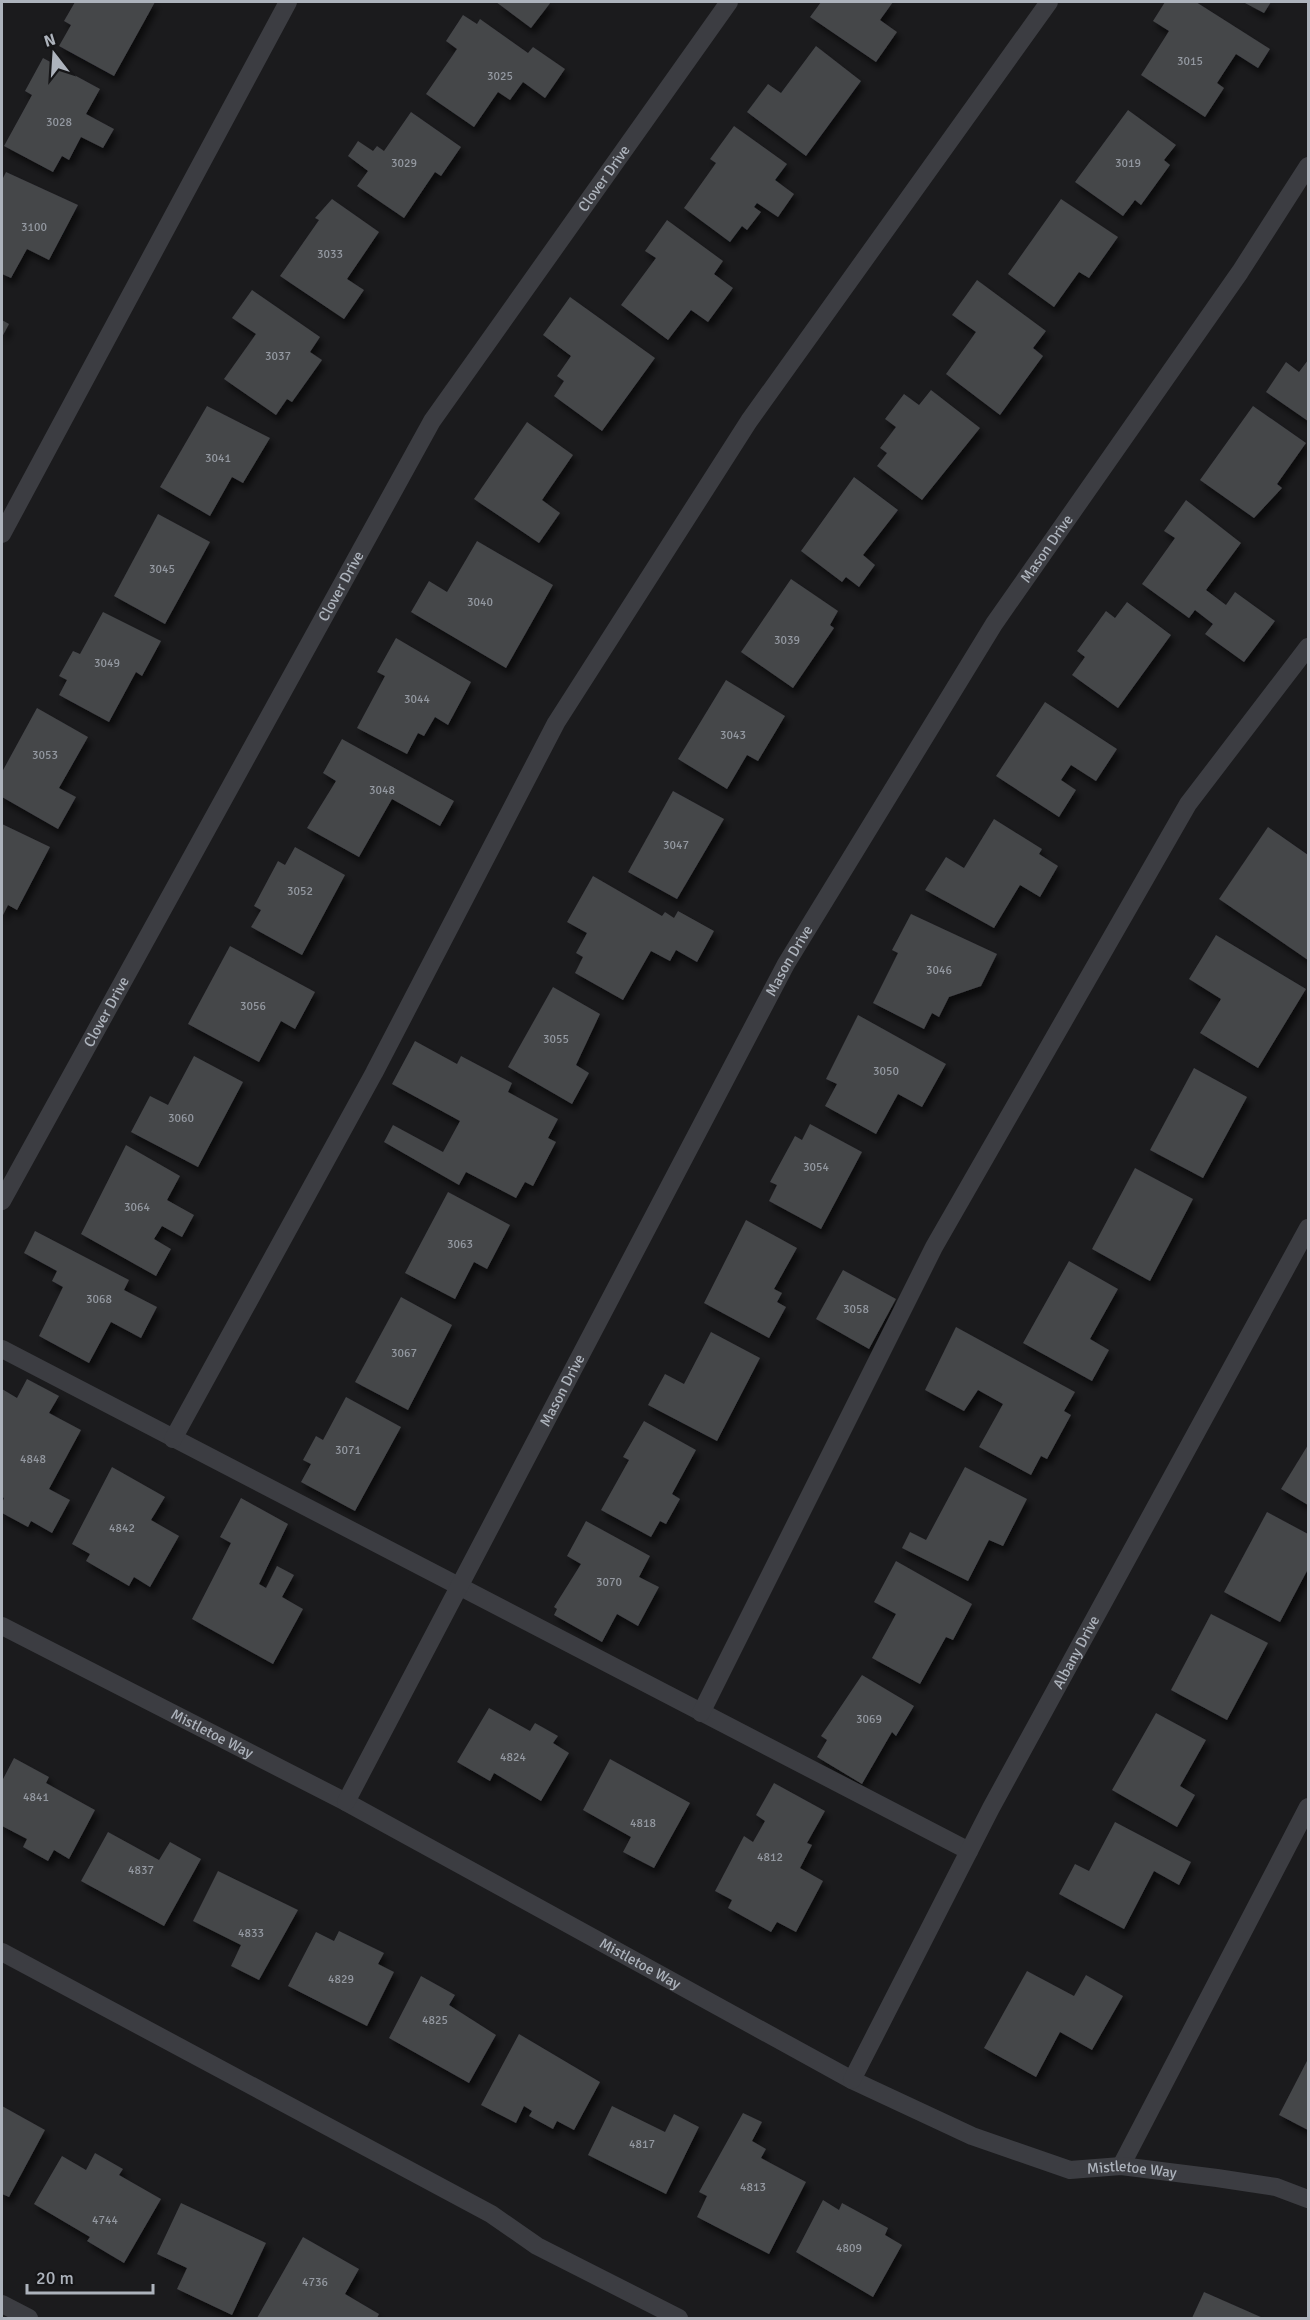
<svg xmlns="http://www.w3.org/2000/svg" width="1310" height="2320" font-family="Signika,sans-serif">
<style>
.building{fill:#45464a;filter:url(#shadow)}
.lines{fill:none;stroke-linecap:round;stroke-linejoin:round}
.service{stroke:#3c3d42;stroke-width:18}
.minor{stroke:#3c3d42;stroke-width:18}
.labels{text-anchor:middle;stroke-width:6;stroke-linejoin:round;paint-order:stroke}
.number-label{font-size:12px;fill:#9398a0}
.street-label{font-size:15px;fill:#adb3bc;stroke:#161618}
</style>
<defs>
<filter id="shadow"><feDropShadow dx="3.5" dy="6" stdDeviation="3" flood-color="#0009"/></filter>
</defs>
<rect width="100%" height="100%" fill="#1b1b1d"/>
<g class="building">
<polygon points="75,2 155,2 114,76 59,46 71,25 64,21"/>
<polygon points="496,2 551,2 531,28"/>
<polygon points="821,2 893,2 880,20 897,32 876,62 810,17"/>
<polygon points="1165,2 1196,2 1270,49 1258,68 1236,54 1217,83 1224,88 1205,117 1141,75 1169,31 1153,21"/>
<polygon points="1243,2 1271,2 1264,13"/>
<polygon points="463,15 477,24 480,19 528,53 533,47 565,69 545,98 523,82 510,100 498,92 474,127 426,94 457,49 446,41"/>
<polygon points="816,46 861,81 806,156 747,112 768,84 781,93"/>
<polygon points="43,58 100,89 86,114 114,129 103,148 81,137 69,160 62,156 53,172 4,146 32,95 25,91"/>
<polygon points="1128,110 1176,145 1164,160 1170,165 1141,205 1135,200 1123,216 1075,182"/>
<polygon points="411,112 461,147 441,176 435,172 404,218 357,186 368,171 348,156 358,141 373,151 377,146 384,151"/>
<polygon points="734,126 787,164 775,180 794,194 778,217 757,203 754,207 761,212 747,230 742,226 730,242 684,208 716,163 710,159"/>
<polygon points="6,172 78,205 49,260 27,249 11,278 2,274 2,180"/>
<polygon points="332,199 379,232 347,279 364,290 344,319 280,276 319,220 315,218"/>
<polygon points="1061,199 1118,237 1089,278 1079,272 1054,307 1008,274"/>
<polygon points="667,220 723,261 714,274 733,288 708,322 691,310 668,340 621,305 656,258 645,251"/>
<polygon points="977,280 1046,331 1033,348 1043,356 1000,415 946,374 976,332 952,315"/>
<polygon points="252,290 320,337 310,352 322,360 292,402 287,399 276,415 224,379 256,334 232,318"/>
<polygon points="570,297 655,358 602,431 554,396 564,381 557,376 571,356 543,335"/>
<polygon points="2,320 9,324 2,337"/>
<polygon points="1308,360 1308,421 1266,392 1286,362 1299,372"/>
<polygon points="931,390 980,428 922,500 877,466 887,453 880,448 896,427 885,419 904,394 919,405"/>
<polygon points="207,406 270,438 243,483 232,477 210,516 160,487"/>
<polygon points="1253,406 1306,443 1277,484 1282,488 1254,518 1200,480"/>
<polygon points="527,422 573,455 542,500 560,513 539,543 474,499"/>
<polygon points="854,477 898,510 863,555 875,565 859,587 846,577 842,582 801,551"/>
<polygon points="1186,500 1241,543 1206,590 1226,605 1235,592 1275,621 1244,662 1205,634 1213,624 1195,610 1189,618 1142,584 1175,538 1164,531"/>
<polygon points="158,514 210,542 165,624 114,596"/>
<polygon points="477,541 553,585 506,668 411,612 429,581 447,592"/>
<polygon points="791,579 838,611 830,625 834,628 793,688 741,652"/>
<polygon points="1127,602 1171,635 1118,708 1072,675 1085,657 1077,651 1106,611 1115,618"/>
<polygon points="103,612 161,641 142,676 136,672 109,722 59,695 67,680 59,676 73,651 80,654"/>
<polygon points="396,638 471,682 448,725 435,717 424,736 418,733 407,754 357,728 385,676 377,672"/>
<polygon points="726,680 785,716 758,761 747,755 727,789 678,759"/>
<polygon points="1045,702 1117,749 1096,781 1071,765 1061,780 1076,790 1059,817 996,776"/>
<polygon points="37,708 88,737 59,788 76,797 58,829 2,797 2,772"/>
<polygon points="342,739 454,801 440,826 392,799 359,857 307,828 336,781 323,773"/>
<polygon points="673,791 724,819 677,899 628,872"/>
<polygon points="994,819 1042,849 1039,854 1058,866 1040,897 1020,885 994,928 925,890 946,857 964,868"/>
<polygon points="2,824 50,847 17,910 8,905 2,917"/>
<polygon points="1268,827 1308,855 1308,960 1219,899"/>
<polygon points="295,847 345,875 302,955 251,927 261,910 254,906 278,861 285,865"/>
<polygon points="593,876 662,916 665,912 674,918 678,911 714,931 697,962 676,950 670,961 651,951 623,1000 575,973 583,957 576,953 587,933 567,922"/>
<polygon points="911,914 997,954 981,986 949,997 939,1017 932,1013 924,1029 873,1003 898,953 892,950"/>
<polygon points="1216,935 1306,989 1258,1068 1200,1033 1221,999 1189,979"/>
<polygon points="230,946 315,992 295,1029 281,1021 259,1062 188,1024"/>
<polygon points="553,987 600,1014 576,1065 589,1073 572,1104 508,1067"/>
<polygon points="858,1015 946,1064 922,1107 898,1094 876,1134 825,1106 837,1084 826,1079"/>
<polygon points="415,1041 457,1064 461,1056 512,1083 508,1092 558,1119 548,1138 556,1142 533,1186 525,1182 516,1198 466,1172 459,1185 384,1142 393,1125 443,1152 460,1121 392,1084"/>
<polygon points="194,1056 243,1082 198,1167 131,1132 150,1096 168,1105"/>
<polygon points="1194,1068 1247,1097 1203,1178 1150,1150"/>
<polygon points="810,1124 862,1152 821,1229 769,1201 777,1185 770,1182 795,1136 802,1140"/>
<polygon points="126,1145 180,1176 167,1200 194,1215 182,1237 162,1226 154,1239 171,1249 156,1276 81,1234"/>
<polygon points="1135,1168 1193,1199 1150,1281 1092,1249"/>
<polygon points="448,1192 510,1225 487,1269 474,1262 455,1299 405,1273"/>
<polygon points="746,1220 797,1248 774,1289 782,1293 777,1302 786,1307 769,1338 704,1303"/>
<polygon points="35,1231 129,1280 124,1290 157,1307 141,1338 111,1322 89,1363 39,1336 63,1287 52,1281 57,1271 24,1253"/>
<polygon points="1069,1261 1118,1289 1090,1339 1109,1350 1092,1381 1023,1343"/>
<polygon points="843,1270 896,1299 869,1349 816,1319"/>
<polygon points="401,1297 452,1325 408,1410 355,1382"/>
<polygon points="956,1327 1075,1392 1064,1411 1071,1415 1047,1459 1041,1456 1031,1475 979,1447 1003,1404 978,1390 964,1411 925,1390"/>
<polygon points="711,1332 760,1358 717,1441 648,1405 665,1374 684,1384"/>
<polygon points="27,1379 59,1396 49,1413 81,1430 49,1489 70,1500 52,1533 31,1521 28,1527 2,1513 2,1503 4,1498 2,1497 2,1389 17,1398"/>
<polygon points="346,1397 401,1427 355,1511 301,1482 311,1464 303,1460 316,1436 323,1440"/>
<polygon points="644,1421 696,1450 672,1494 680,1499 666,1524 660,1521 651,1537 601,1510 629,1460 623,1457"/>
<polygon points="1308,1445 1308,1505 1281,1489"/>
<polygon points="112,1467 165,1497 151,1520 179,1536 150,1587 134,1577 129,1586 86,1561 90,1554 72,1544"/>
<polygon points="965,1467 1027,1499 1003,1546 989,1540 968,1581 902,1548 910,1532 926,1540"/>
<polygon points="241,1498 288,1524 259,1584 266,1588 277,1566 294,1575 282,1597 303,1609 273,1664 192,1619 231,1543 220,1537"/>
<polygon points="1267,1512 1308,1534 1308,1569 1280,1622 1224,1592"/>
<polygon points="586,1521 650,1556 639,1577 659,1587 638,1626 617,1614 602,1642 554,1615 557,1609 554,1607 581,1564 567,1556"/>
<polygon points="896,1561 972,1604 953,1640 946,1637 920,1684 872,1658 896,1614 874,1602"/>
<polygon points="1211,1614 1268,1643 1227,1720 1171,1690"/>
<polygon points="862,1675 914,1706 896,1736 892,1732 862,1784 817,1757 827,1740 821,1736"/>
<polygon points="489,1708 530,1731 535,1723 558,1736 553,1743 569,1753 541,1801 494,1773 490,1781 457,1762"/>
<polygon points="1156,1713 1206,1740 1180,1786 1195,1795 1177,1827 1112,1790"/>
<polygon points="14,1758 49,1777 46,1783 95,1810 69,1859 54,1850 48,1861 23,1847 27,1839 2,1826 2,1781"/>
<polygon points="610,1759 690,1803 654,1868 623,1852 631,1837 583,1810"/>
<polygon points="774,1783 825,1811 807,1843 812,1845 800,1868 823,1881 796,1932 777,1922 771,1932 728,1908 732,1900 715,1891 744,1836 753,1842 765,1821 756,1815"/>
<polygon points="1115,1822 1191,1862 1179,1885 1154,1871 1124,1929 1059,1894 1075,1864 1089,1871"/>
<polygon points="108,1832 159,1860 170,1842 201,1859 164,1926 81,1881"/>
<polygon points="218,1871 298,1910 259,1980 231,1966 241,1945 193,1921"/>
<polygon points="339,1931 384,1953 378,1964 394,1972 367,2026 288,1986 316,1932 334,1941"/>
<polygon points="1027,1971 1074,1996 1086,1975 1123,1996 1092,2050 1060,2032 1036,2077 984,2048"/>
<polygon points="421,1976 455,1995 449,2005 496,2035 469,2083 389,2038"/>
<polygon points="519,2034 600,2082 574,2130 557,2121 553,2129 529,2116 532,2111 524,2106 516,2123 481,2105"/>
<polygon points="1308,2059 1308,2130 1279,2115"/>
<polygon points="2,2106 45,2130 9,2197 2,2194"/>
<polygon points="612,2106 665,2132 674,2114 699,2127 666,2194 588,2155"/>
<polygon points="743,2113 762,2122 752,2141 766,2149 761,2158 806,2182 769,2254 697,2217 707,2196 699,2192"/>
<polygon points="95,2153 123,2169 119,2175 161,2199 124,2263 87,2241 90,2237 34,2204 62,2156 86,2170"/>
<polygon points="823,2200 839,2210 842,2203 888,2228 885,2235 902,2245 873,2297 796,2252"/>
<polygon points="181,2203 266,2243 232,2315 177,2289 187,2268 157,2254"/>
<polygon points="303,2237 359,2269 345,2294 379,2314 377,2318 257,2318"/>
<polygon points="1204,2292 1263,2318 1192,2318"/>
</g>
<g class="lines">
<g class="service">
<polyline points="2,534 288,2"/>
<polyline points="2,1349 969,1851"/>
<polyline points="173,1439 374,1073 556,723 749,421 1049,2"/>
<polyline points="701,1713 934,1247 1188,804 1308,647"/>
<polyline points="2,1952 491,2214 537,2246 679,2318"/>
<polyline points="1121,2166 1308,1807"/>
</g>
<g class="minor">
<path id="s1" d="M2,1201L432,421L729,2"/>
<path id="s2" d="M2,1626L346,1802L852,2080L972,2136L1070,2170L1121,2166L1217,2178L1276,2187L1308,2199"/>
<path id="s3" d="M346,1802L786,964L994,624L1240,272L1308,166"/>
<path id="s4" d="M852,2080L991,1808L1308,1228"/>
<polyline points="2,2304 29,2318"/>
</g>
</g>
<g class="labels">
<g class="number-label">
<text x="1190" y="65">3015</text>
<text x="500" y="80">3025</text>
<text x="59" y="126">3028</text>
<text x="404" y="167">3029</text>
<text x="1128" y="167">3019</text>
<text x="34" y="231">3100</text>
<text x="330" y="258">3033</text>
<text x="278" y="360">3037</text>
<text x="218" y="462">3041</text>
<text x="162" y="573">3045</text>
<text x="480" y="606">3040</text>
<text x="787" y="644">3039</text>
<text x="107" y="667">3049</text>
<text x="417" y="703">3044</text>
<text x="733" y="739">3043</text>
<text x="45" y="759">3053</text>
<text x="382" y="794">3048</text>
<text x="676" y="849">3047</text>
<text x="300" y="895">3052</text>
<text x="939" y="974">3046</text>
<text x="253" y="1010">3056</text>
<text x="556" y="1043">3055</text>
<text x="886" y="1075">3050</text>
<text x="181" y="1122">3060</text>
<text x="816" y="1171">3054</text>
<text x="137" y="1211">3064</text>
<text x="460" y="1248">3063</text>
<text x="99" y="1303">3068</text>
<text x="856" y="1313">3058</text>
<text x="404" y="1357">3067</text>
<text x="348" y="1454">3071</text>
<text x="33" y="1463">4848</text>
<text x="122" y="1532">4842</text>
<text x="609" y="1586">3070</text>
<text x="869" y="1723">3069</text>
<text x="513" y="1761">4824</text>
<text x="36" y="1801">4841</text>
<text x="643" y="1827">4818</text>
<text x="770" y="1861">4812</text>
<text x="141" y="1874">4837</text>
<text x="251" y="1937">4833</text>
<text x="341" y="1983">4829</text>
<text x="435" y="2024">4825</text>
<text x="642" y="2148">4817</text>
<text x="753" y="2191">4813</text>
<text x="105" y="2224">4744</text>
<text x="849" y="2252">4809</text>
<text x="315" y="2286">4736</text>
</g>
<g class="street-label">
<text dy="5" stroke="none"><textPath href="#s1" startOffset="1188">Clover Drive</textPath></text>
<text dy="5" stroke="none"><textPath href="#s3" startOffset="1437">Mason Drive</textPath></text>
<text dy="5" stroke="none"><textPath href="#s1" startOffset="702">Clover Drive</textPath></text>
<text dy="5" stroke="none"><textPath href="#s3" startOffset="951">Mason Drive</textPath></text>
<text dy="5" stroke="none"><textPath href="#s1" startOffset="216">Clover Drive</textPath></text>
<text dy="5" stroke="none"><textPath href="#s3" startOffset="465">Mason Drive</textPath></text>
<text dy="5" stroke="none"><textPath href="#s4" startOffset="483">Albany Drive</textPath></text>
<text dy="5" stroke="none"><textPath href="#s2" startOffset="236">Mistletoe Way</textPath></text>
<text dy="5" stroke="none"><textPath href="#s2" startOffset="722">Mistletoe Way</textPath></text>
<text dy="5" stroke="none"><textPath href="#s2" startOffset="1262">Mistletoe Way</textPath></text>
</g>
</g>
<rect width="1310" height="2320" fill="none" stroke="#adb3bc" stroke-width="6"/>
<g transform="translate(54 54) rotate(343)" stroke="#161618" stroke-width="4.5" paint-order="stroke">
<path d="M0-4.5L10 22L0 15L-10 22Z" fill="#adb3bc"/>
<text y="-9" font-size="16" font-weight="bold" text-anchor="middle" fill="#adb3bc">N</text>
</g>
<path d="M27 2284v9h126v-9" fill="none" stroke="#adb3bc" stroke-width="3"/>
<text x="36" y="2284" font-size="18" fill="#adb3bc" stroke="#161618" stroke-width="4.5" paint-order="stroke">20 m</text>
</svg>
